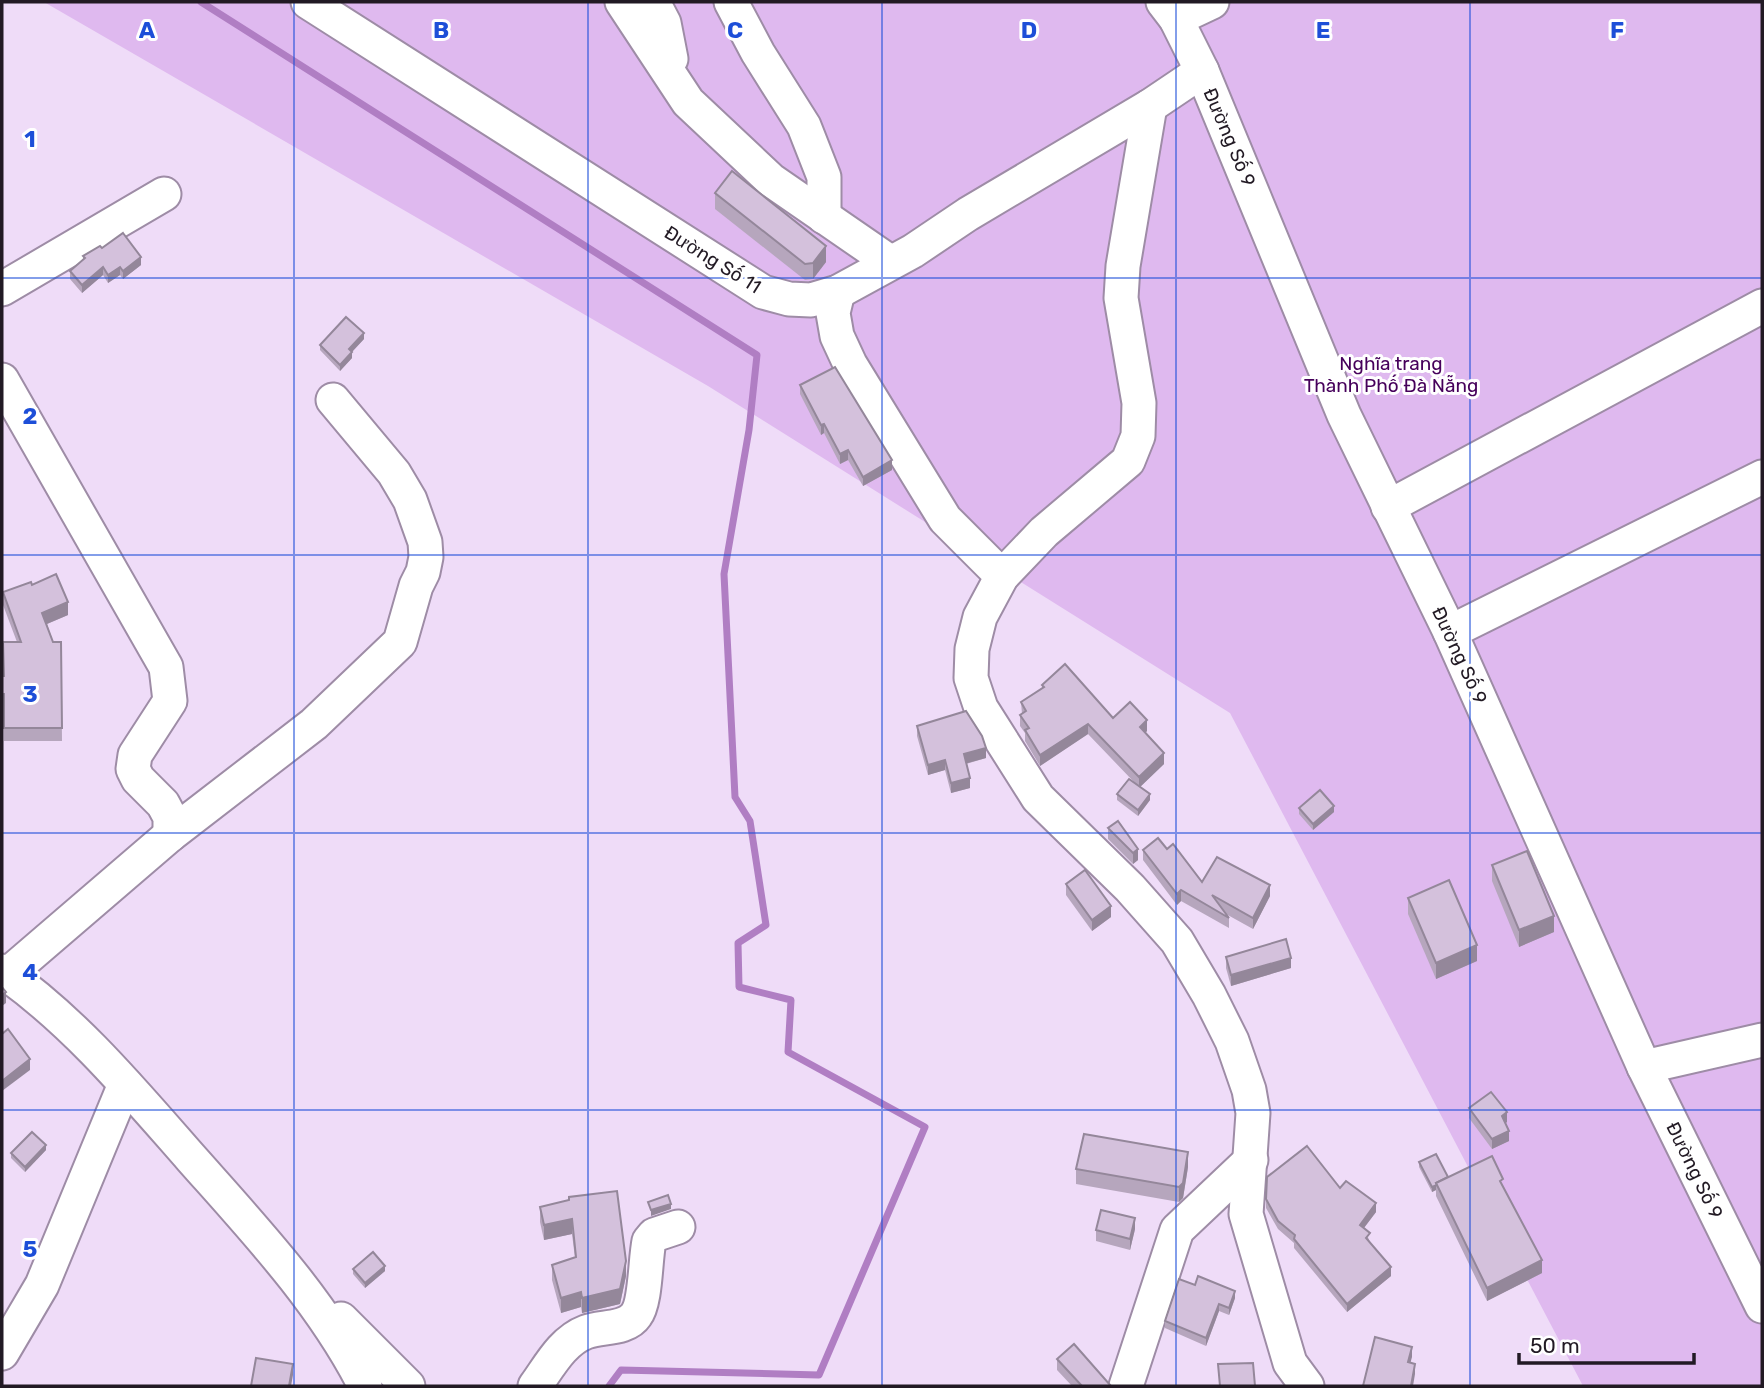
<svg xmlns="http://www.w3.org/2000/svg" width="1764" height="1388" font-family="Rubik,sans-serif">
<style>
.green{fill:#dfb9ef}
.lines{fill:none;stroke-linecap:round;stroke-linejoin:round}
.stream{stroke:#b07ec3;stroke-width:7}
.minor-casing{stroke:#9e8ca6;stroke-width:37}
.minor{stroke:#fff;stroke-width:33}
.wall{fill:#b6a6bd}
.shaded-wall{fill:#94879a}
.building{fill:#d4c1dc;stroke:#94879a;stroke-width:2}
.grid{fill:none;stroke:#1d4ed8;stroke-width:2;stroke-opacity:0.55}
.labels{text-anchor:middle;stroke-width:6;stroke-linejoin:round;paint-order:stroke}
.street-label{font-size:19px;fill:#221a24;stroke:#fff}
.park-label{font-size:19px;fill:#46005b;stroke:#fff}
.grid-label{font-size:23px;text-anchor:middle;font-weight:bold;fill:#1d4ed8;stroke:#fff;stroke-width:6;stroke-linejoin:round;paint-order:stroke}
</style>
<rect width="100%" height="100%" fill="#efdcf8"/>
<polygon class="green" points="44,2 1762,2 1762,1386 1583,1386 1230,713 708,386"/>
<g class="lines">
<polyline class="stream" points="201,2 757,355 749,430 724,574 735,797 750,821 766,925 738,943 739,987 791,1000 788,1052 925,1127 819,1375 621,1370 609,1386"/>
<defs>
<g id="minor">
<polyline points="308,2 763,292 789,299 811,300 838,292 913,251 968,214 1150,106 1202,71"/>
<polyline points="622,2 688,102 771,180 890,262"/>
<polyline points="653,2 664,23 671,59"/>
<polyline points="731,2 758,53 804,126 824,177 824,217"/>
<polyline points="1163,2 1176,19 1202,71 1344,415 1450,632 1644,1067 1762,1306"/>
<polyline points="1176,19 1212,2"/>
<polyline points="1150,106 1123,266 1121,298 1139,403 1138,436 1128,461 1044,532 1002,576 980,617 972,649 971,678 981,708 1038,798 1130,888 1177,941 1209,995 1232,1041 1249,1090 1253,1113 1246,1214 1290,1363 1307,1386"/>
<polyline points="2,289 164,194"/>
<polyline points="838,292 833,313 837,336 850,364 945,519 1002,576"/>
<polyline points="2,380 166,667 170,701 135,755 133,769 138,779 163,804 170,817 170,835"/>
<polyline points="1388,507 1762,306"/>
<polyline points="1450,632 1762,477"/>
<path d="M2,971C74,1021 133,1092 191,1158C254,1229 322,1301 365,1386"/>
<polyline points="7,975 170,835 314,724 400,642 416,586 423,572 426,557 425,542 410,500 394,473 333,400"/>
<polyline points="1644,1067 1762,1040"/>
<polyline points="341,1319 408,1386"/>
<polyline points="2,1353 42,1285 125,1084"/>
<path d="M535,1386C549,1367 562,1341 586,1332C601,1326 626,1330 636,1315C646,1302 645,1260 649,1241L654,1235L678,1227"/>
<polyline points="1126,1386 1177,1230 1251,1160"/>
</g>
</defs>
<use href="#minor" class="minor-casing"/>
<use href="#minor" class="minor"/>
</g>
<g class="wall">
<polygon points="715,193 826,262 813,279 805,280 715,209"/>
<polygon points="102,248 141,265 123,279 120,275 108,283 103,275 82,293 70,279 70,271 83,259 83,256"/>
<polygon points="364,339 352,352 352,358 340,371 320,350 320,345"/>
<polygon points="800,385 892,470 863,486 848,460 840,464 824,433 821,435 800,394"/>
<polygon points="32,585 68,615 47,624 53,642 61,642 62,741 4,741 4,707 2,707 2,676 4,676 17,642 3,605 3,592"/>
<polygon points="1042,685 1113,718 1147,731 1145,733 1164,764 1140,787 1150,800 1138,816 1117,800 1117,794 1134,782 1088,734 1040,766 1025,741 1025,733 1020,726 1020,715 1022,714 1021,702 1042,689"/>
<polygon points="917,726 986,758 966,764 970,788 951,793 945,770 928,775 917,736"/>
<polygon points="1299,808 1334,812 1313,830 1299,814"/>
<polygon points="1118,821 1138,860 1133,864 1108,839 1108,828"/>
<polygon points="1167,849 1202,882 1270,896 1253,929 1226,914 1229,918 1229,928 1181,901 1177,905 1143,860 1143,850"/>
<polygon points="1492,865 1554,932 1519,947 1492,881"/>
<polygon points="1066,884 1111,917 1092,931 1066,895"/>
<polygon points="1408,898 1477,961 1436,979 1408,914"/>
<polygon points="1226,957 1291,968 1231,986 1226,968"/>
<polygon points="1469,1108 1507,1122 1505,1123 1509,1141 1492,1149 1469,1118"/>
<polygon points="46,1150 25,1172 11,1158 11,1153"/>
<polygon points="1419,1162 1448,1177 1503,1187 1542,1273 1487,1301 1436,1196 1436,1190 1432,1192 1419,1167"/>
<polygon points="1188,1167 1183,1198 1179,1202 1076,1184 1076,1169"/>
<polygon points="1340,1188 1376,1212 1364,1228 1370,1242 1391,1276 1347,1312 1294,1248 1294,1243 1278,1229 1266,1208 1266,1199"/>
<polygon points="569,1200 626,1276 620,1304 582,1313 581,1307 561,1313 552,1280 552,1265 575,1258 572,1234 544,1240 540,1222 540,1207"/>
<polygon points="1135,1229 1130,1250 1096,1241 1096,1230"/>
<polygon points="353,1269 385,1271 365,1288 353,1274"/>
<polygon points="1195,1285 1235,1298 1229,1315 1219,1311 1206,1346 1165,1328 1165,1321"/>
<polygon points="1057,1359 1111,1386 1072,1386 1057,1370"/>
</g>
<g class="shaded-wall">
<polygon points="826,246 826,262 813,279 813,263"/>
<polygon points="141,257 141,265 123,279 123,271"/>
<polygon points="103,267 103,275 82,293 82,285"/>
<polygon points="120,267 120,275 108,283 108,275"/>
<polygon points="364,333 364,339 349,355 349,349"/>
<polygon points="352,352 352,358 340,371 340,365"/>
<polygon points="824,424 824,433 821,435 821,425"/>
<polygon points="848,450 848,460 840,464 840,454"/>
<polygon points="892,460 892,470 863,486 863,477"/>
<polygon points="68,602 68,615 42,626 42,613"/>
<polygon points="1147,720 1147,731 1140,738 1140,727"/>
<polygon points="1088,724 1088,734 1040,766 1040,755"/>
<polygon points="986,748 986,758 964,764 964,754"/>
<polygon points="1164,753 1164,764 1139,788 1139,777"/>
<polygon points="945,760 945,770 928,775 928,765"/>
<polygon points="970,778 970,788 951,793 951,783"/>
<polygon points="1150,794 1150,800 1138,816 1138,810"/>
<polygon points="1334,806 1334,812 1313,830 1313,824"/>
<polygon points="1138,849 1138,860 1133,864 1133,853"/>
<polygon points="1270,885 1270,896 1253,929 1253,918"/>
<polygon points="1181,890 1181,901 1177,905 1177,894"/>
<polygon points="1111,906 1111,917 1092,931 1092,920"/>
<polygon points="1554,916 1554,932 1519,947 1519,930"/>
<polygon points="1477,945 1477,961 1436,979 1436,963"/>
<polygon points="1291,958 1291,968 1231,986 1231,975"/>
<polygon points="6,992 6,1003 2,1006 2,995"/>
<polygon points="30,1059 30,1070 2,1091 2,1081"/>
<polygon points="1507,1112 1507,1122 1502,1126 1502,1116"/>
<polygon points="1509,1131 1509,1141 1492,1149 1492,1139"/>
<polygon points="46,1145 46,1150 25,1172 25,1167"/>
<polygon points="1188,1152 1188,1167 1183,1198 1179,1202 1179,1187"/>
<polygon points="1436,1185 1436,1190 1432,1192 1432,1187"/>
<polygon points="1376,1203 1376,1212 1360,1233 1360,1225"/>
<polygon points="671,1204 671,1209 651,1216 651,1210"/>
<polygon points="1135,1218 1135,1229 1130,1250 1130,1239"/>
<polygon points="572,1219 572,1234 544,1240 544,1225"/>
<polygon points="1542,1260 1542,1273 1487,1301 1487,1288"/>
<polygon points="626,1261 626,1276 620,1304 582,1313 582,1298"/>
<polygon points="385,1266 385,1271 365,1288 365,1283"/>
<polygon points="1391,1267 1391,1276 1347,1312 1347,1304"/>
<polygon points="1235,1291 1235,1298 1229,1315 1229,1308"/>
<polygon points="581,1292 581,1307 561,1313 561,1298"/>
<polygon points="1219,1304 1219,1311 1206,1346 1206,1338"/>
<polygon points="1412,1347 1412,1357 1408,1372 1408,1362"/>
<polygon points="293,1364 293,1375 291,1386 289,1386"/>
<polygon points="1415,1364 1415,1374 1413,1386 1411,1386"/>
</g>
<g class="building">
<polygon points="732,171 826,246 813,263 805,264 715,193"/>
<polygon points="123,233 141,257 123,271 120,267 108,275 103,267 82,285 70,271 85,258 83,256 100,246 102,248"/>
<polygon points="346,317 364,333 349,349 352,352 340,365 320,345"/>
<polygon points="835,367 892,460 863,477 848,450 840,454 824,424 821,425 800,385"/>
<polygon points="56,574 68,602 42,613 53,642 61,642 62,728 4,728 4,694 2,694 2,676 4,676 3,642 21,642 3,592 31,582 32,585"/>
<polygon points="1065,664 1113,718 1130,702 1147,720 1140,727 1164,753 1139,777 1088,724 1040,755 1025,730 1029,728 1020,715 1026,711 1021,702 1044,687 1042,685"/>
<polygon points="966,711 982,736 986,748 964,754 970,778 951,783 945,760 928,765 917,726"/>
<polygon points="1129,779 1150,794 1138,810 1117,794"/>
<polygon points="1320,790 1334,806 1313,824 1299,808"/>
<polygon points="1118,821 1138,849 1133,853 1108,828"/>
<polygon points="1158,838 1167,849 1173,844 1202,882 1217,857 1270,885 1253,918 1212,895 1229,918 1181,890 1177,894 1143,850"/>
<polygon points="1527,851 1554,916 1519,930 1492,865"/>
<polygon points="1085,870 1111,906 1092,920 1066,884"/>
<polygon points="1449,880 1477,945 1436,963 1408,898"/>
<polygon points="1286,939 1291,958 1231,975 1226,957"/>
<polygon points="2,987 6,992 2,995"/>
<polygon points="8,1029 30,1059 2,1081 2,1034"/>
<polygon points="1491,1092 1507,1112 1502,1116 1509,1131 1492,1139 1469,1108"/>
<polygon points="32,1132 46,1145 25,1167 11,1153"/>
<polygon points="1084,1134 1188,1152 1183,1183 1179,1187 1076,1169"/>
<polygon points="1307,1146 1340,1188 1346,1181 1376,1203 1360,1225 1370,1233 1366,1238 1391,1267 1347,1304 1294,1239 1295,1235 1278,1221 1266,1199 1267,1177"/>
<polygon points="1436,1154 1448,1177 1436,1183 1437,1185 1432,1187 1419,1162"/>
<polygon points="1492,1156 1503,1179 1500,1181 1542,1260 1487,1288 1436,1183"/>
<polygon points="617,1191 626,1261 620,1289 582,1298 581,1292 561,1298 552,1265 576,1257 572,1219 544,1225 540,1207 569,1200 569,1197"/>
<polygon points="668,1195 671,1204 651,1210 648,1202"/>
<polygon points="1101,1210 1135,1218 1130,1239 1096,1230"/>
<polygon points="373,1252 385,1266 365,1283 353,1269"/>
<polygon points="1198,1276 1235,1291 1229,1308 1219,1304 1206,1338 1165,1321 1179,1279 1195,1285"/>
<polygon points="1375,1337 1412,1347 1408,1362 1415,1364 1411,1386 1363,1386"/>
<polygon points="1074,1344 1111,1386 1082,1386 1057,1359"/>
<polygon points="256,1358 293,1364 289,1386 251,1386"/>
<polygon points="1253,1363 1255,1386 1220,1386 1218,1364"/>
</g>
<path class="grid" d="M294,2V1386M588,2V1386M882,2V1386M1176,2V1386M1470,2V1386M2,278H1762M2,555H1762M2,833H1762M2,1110H1762"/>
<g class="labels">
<g class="street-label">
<text transform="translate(1230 137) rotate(67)" y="7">Đường Số 9</text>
<text transform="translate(713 259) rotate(32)" y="7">Đường Số 11</text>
<text transform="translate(1460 655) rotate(65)" y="7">Đường Số 9</text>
<text transform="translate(1695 1170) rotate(64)" y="7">Đường Số 9</text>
</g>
<g class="park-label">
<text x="1391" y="370">Nghĩa trang<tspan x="1391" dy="22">Thành Phố Đà Nẵng</tspan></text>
</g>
</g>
<g class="grid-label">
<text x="147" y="38">A</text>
<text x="441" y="38">B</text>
<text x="735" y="38">C</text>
<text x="1029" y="38">D</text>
<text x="1323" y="38">E</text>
<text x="1617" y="38">F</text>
<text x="30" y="147">1</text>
<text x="30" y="424">2</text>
<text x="30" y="702">3</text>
<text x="30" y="980">4</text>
<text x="30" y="1257">5</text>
</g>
<rect width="1764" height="1388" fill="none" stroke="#221a24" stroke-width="7"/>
<path d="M1519 1353v10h175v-10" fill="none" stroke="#221a24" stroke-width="3.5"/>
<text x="1530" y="1353" font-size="21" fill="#221a24" stroke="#ffffff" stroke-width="5" paint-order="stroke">50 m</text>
</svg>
